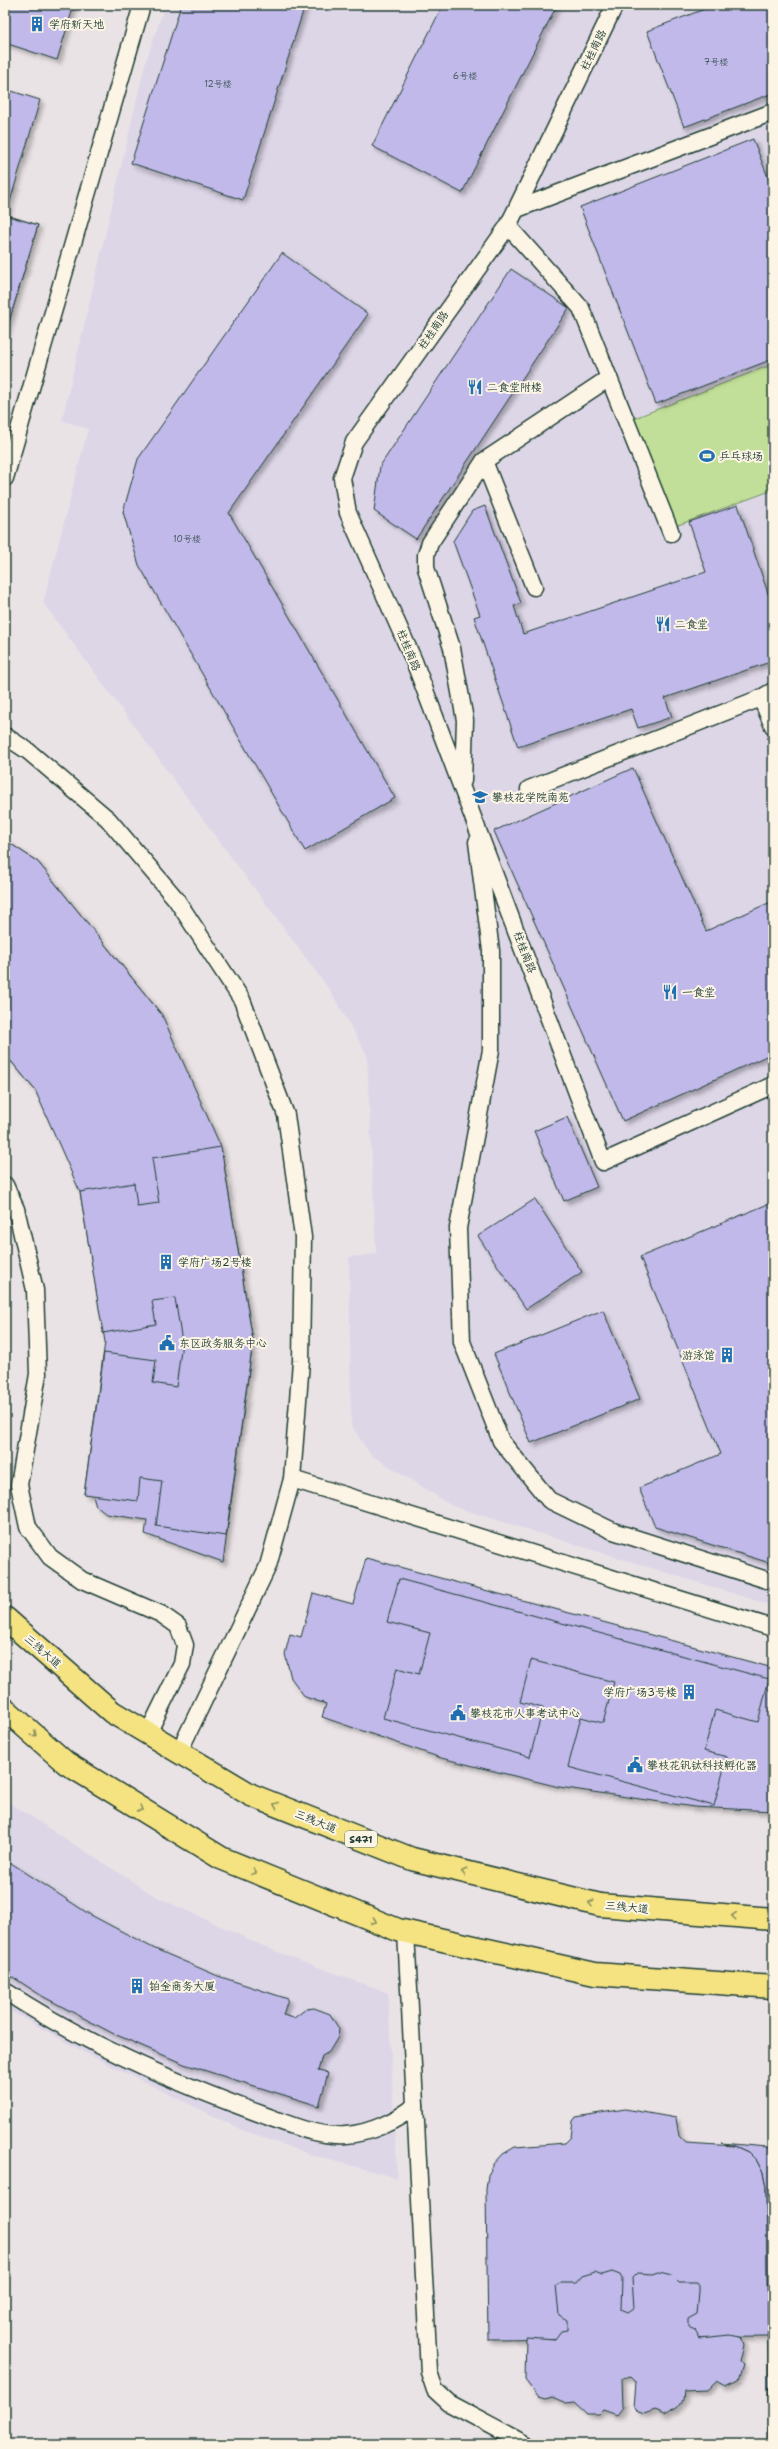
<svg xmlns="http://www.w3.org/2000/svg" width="778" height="2449" font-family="'Shantell Sans','LXGW WenKai TC',sans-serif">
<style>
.built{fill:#ddd6e7}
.green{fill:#c1df98;stroke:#708e66}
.building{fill:#c0b9ea;stroke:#1f3d34;filter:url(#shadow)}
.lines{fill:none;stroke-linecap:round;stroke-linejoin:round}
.lane-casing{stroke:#1f3d34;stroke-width:19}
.primary-casing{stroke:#1f3d34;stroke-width:25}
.lane{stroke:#fcf5e5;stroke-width:16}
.primary{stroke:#f5e382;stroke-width:22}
.oneway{stroke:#8a905b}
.labels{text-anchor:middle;stroke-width:4;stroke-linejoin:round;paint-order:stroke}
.number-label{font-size:9px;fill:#475c62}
.shield{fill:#fcf5e5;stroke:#617469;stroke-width:1}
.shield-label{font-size:10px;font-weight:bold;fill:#1f3d34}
.poi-label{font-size:11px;fill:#1f3d34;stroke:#fcf5e5;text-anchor:start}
.street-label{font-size:11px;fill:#1f3d34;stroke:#fcf5e5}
</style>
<defs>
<filter id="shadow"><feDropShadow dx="3.5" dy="3.5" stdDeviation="2" flood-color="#0004"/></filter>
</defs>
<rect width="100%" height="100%" fill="#eae3e6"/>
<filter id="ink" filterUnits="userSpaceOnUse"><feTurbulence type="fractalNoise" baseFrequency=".025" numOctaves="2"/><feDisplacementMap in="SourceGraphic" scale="8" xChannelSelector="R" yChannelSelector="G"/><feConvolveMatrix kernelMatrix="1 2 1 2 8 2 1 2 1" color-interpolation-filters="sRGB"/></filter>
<g filter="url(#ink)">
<g class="built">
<polygon points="165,5 773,5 773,1606 452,1506 370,1454 351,1425 349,1257 376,1254 367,1055 331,992 43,603 88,429 62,420 145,64"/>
<polygon points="5,1800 155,1896 270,1949 388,1993 397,2178 312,2155 242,2130 89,2055 5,2008"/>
</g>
<polygon class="green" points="773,364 773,490 670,528 627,421"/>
<g class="building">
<polygon points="5,5 74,5 57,60 5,43"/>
<polygon points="181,5 305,5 243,200 131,163"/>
<polygon points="443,5 557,5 462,193 372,146"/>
<polygon points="715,5 773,5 773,93 684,127 647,31"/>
<polygon points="5,89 40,100 6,215 38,225 5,335"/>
<polygon points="753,139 773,190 773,359 656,404 580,207"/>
<polygon points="5,215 38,225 5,335"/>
<polygon points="282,253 368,314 229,513 395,798 305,851 139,565 123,512 138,459"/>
<polygon points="511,269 569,308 416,539 374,511 380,466"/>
<polygon points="738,505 773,608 773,661 665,698 672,717 638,728 631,709 518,747 474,617 480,615 453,541 472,511 485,506 521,603 514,606 523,634 706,572 689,522"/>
<polygon points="633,768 706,931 773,901 773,1053 623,1121 494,831"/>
<polygon points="5,840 38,862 162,1015 107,1059 79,1025 62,1038 76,1057 35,1090 5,1054 5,961 18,950 5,934"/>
<polygon points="5,840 38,862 162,1015 221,1147 253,1341 223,1562 145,1534 147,1520 106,1514 96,1506 93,1495 84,1494 105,1342 80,1192 35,1090 5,1054"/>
<polygon points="567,1117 597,1187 564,1201 534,1131"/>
<polygon points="221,1147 253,1341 226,1536 156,1526 162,1481 140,1478 138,1501 84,1494 104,1353 156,1360 153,1383 176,1387 182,1342 175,1298 152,1301 156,1324 103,1333 80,1192 134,1183 137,1206 159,1203 152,1158"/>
<polygon points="535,1199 582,1272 526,1309 478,1236"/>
<polygon points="773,1202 773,1564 655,1527 639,1488 721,1454 640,1257"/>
<polygon points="603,1310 640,1399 531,1443 494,1354"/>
<polygon points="366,1558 773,1668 773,1811 694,1807 559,1787 441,1758 322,1717 326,1704 305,1697 291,1678 285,1654 290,1634 301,1637 313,1593 353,1604"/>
<polygon points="399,1579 769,1679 758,1722 715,1710 704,1751 727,1757 714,1806 568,1767 581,1717 603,1723 614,1682 531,1660 520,1702 543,1708 530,1757 383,1718 397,1668 419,1674 430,1633 387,1622"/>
<polygon points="11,1863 89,1914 153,1948 218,1976 288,1999 283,2015 294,2018 306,2009 314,2008 330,2014 339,2029 338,2037 329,2052 322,2056 318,2071 328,2073 319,2106 184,2064 112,2033 42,1996 5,1972 5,1871"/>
<polygon points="625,2109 676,2118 679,2136 686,2143 735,2146 748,2152 757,2161 763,2173 766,2187 768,2337 488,2339 486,2189 488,2175 494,2164 503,2154 515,2147 565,2143 571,2137 573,2121 576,2117"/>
<polygon points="721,2143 767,2147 773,2150 773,2337 768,2337 766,2187 763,2173 757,2161 748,2152 735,2146"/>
<polygon points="595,2272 602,2275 612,2272 620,2275 622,2279 621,2309 628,2312 634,2308 632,2278 637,2273 653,2274 659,2272 672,2275 679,2282 697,2282 699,2285 699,2291 697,2314 688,2319 688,2327 695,2330 700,2338 730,2335 740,2337 743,2346 739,2361 743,2365 738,2380 725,2386 716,2381 707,2390 684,2391 683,2400 678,2407 665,2414 655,2410 644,2414 637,2412 634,2407 636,2381 631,2376 622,2378 623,2407 617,2415 603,2410 599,2414 588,2414 575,2402 566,2403 552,2397 545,2399 538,2397 525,2380 526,2337 555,2339 561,2331 567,2330 567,2320 559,2315 556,2285 560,2283 576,2283 582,2276"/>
<polygon points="768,2337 773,2337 773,2444 769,2444"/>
</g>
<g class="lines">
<defs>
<g id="lane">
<polyline points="615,5 508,226 354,442 342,478 348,513 414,661 603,1162 773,1085"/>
<polyline points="517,209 773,112"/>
<polyline points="508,226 581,308 671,533"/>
<polyline points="484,461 534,587"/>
<polyline points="5,478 142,5"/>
<polyline points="761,698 773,691"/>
<polyline points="5,736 28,751 108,819 176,899 242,1000 286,1115 303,1237 301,1361 292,1479 268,1566 179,1752"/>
<polyline points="463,781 465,720 452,648 426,568 426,555 430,543 484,461 609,378"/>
<polyline points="529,789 761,698 773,726"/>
<polyline points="477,842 491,951 491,1050 458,1228 462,1342 501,1441 549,1500 613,1531 773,1582"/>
<polyline points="5,1185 16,1209 35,1290 38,1374 19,1485 28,1527 50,1557 82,1580 161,1614 178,1626 185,1645 182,1664 148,1733"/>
<polyline points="292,1479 773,1628"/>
<polyline points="406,1932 429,2372 435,2390 449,2403 526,2444"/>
<path d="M5,1991C83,2043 173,2082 261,2114C288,2124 317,2137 346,2135C371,2133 396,2121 415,2106"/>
</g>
<g id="primary">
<polyline points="5,1618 112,1712 251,1795 412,1859 600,1905 773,1919"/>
<polyline points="5,1709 66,1763 221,1858 398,1930 595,1974 773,1987"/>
</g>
</defs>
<use href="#lane" class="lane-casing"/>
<use href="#primary" class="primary-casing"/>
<use href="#lane" class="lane"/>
<use href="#primary" class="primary"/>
</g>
<defs><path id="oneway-chevron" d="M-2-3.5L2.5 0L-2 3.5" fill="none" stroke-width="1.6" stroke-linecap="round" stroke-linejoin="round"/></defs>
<g class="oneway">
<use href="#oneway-chevron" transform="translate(34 1734) rotate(42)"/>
<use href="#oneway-chevron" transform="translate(276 1805) rotate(-158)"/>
<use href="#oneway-chevron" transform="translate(140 1809) rotate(32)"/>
<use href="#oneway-chevron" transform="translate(254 1872) rotate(22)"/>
<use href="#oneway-chevron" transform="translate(464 1872) rotate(-166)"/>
<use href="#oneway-chevron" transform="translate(591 1903) rotate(-166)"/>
<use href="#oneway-chevron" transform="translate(734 1916) rotate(-175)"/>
<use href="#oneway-chevron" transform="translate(374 1921) rotate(22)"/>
</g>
</g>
<defs>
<symbol id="building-bare" viewBox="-9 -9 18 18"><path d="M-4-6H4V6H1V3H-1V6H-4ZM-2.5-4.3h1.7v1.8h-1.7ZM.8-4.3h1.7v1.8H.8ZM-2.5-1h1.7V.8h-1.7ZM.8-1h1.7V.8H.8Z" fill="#1f6fb2" stroke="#fcf5e5" stroke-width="2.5" paint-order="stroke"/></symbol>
<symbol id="restaurant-bare" viewBox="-9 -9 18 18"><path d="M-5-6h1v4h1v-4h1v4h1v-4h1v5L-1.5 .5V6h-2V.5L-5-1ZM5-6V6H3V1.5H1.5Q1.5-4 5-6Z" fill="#1f6fb2" stroke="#fcf5e5" stroke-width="2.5" paint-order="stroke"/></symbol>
<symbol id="stadium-bare" viewBox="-9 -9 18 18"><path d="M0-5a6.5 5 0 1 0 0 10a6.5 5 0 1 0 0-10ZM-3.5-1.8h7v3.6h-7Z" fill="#1f6fb2" stroke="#fcf5e5" stroke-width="2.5" paint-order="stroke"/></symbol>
<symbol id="university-bare" viewBox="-9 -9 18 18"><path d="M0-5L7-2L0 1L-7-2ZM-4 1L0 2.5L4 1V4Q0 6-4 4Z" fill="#1f6fb2" stroke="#fcf5e5" stroke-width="2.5" paint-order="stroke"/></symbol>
<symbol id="civic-bare" viewBox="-9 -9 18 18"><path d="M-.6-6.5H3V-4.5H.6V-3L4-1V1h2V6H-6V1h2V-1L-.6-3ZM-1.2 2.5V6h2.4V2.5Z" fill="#1f6fb2" stroke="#fcf5e5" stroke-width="2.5" paint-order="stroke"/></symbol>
</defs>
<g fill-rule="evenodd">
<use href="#building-bare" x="26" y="13" width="22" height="22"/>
<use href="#restaurant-bare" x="464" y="376" width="22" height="22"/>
<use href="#stadium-bare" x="696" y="445" width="22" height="22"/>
<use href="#restaurant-bare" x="652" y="613" width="22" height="22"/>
<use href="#university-bare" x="469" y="786" width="22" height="22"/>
<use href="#restaurant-bare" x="659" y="981" width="22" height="22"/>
<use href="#building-bare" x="155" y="1251" width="22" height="22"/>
<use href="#civic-bare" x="156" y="1332" width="22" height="22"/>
<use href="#building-bare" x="716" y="1344" width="22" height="22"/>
<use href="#building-bare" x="678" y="1681" width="22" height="22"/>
<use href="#civic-bare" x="447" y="1702" width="22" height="22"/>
<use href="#civic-bare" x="624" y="1754" width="22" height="22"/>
<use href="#building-bare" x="126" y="1975" width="22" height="22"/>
</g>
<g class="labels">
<g class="number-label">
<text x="716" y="65">7号楼</text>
<text x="465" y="79">6号楼</text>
<text x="218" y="87">12号楼</text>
<text x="187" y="542">10号楼</text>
</g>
<rect class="shield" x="345" y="1831" width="32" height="16" rx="3"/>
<g class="shield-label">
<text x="361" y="1843">S471</text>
</g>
<g class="poi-label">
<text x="49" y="28">学府新天地</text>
<text x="487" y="391">二食堂附楼</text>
<text x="719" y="460">乒乓球场</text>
<text x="675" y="628">二食堂</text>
<text x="492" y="801">攀枝花学院南苑</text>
<text x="682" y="996">一食堂</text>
<text x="178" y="1266">学府广场2号楼</text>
<text x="179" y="1347">东区政务服务中心</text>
<text x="715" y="1359" text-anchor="end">游泳馆</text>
<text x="677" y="1696" text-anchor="end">学府广场3号楼</text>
<text x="470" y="1717">攀枝花市人事考试中心</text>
<text x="647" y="1769">攀枝花钒钛科技孵化器</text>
<text x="149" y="1990">铂金商务大厦</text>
</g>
<g class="street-label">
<text transform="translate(593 50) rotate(-64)" y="4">柱桂南路</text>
<text transform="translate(433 330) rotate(-55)" y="4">柱桂南路</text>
<text transform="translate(409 650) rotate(67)" y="4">柱桂南路</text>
<text transform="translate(525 952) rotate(69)" y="4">柱桂南路</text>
<text transform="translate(43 1651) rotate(41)" y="4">三线大道</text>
<text transform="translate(316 1821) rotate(22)" y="4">三线大道</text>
<text transform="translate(627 1907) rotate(5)" y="4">三线大道</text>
</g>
</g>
<rect width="778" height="2449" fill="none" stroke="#fcf5e5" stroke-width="20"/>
<rect x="10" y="10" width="758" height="2429" fill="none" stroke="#1f3d34" stroke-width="1.5" filter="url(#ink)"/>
</svg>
